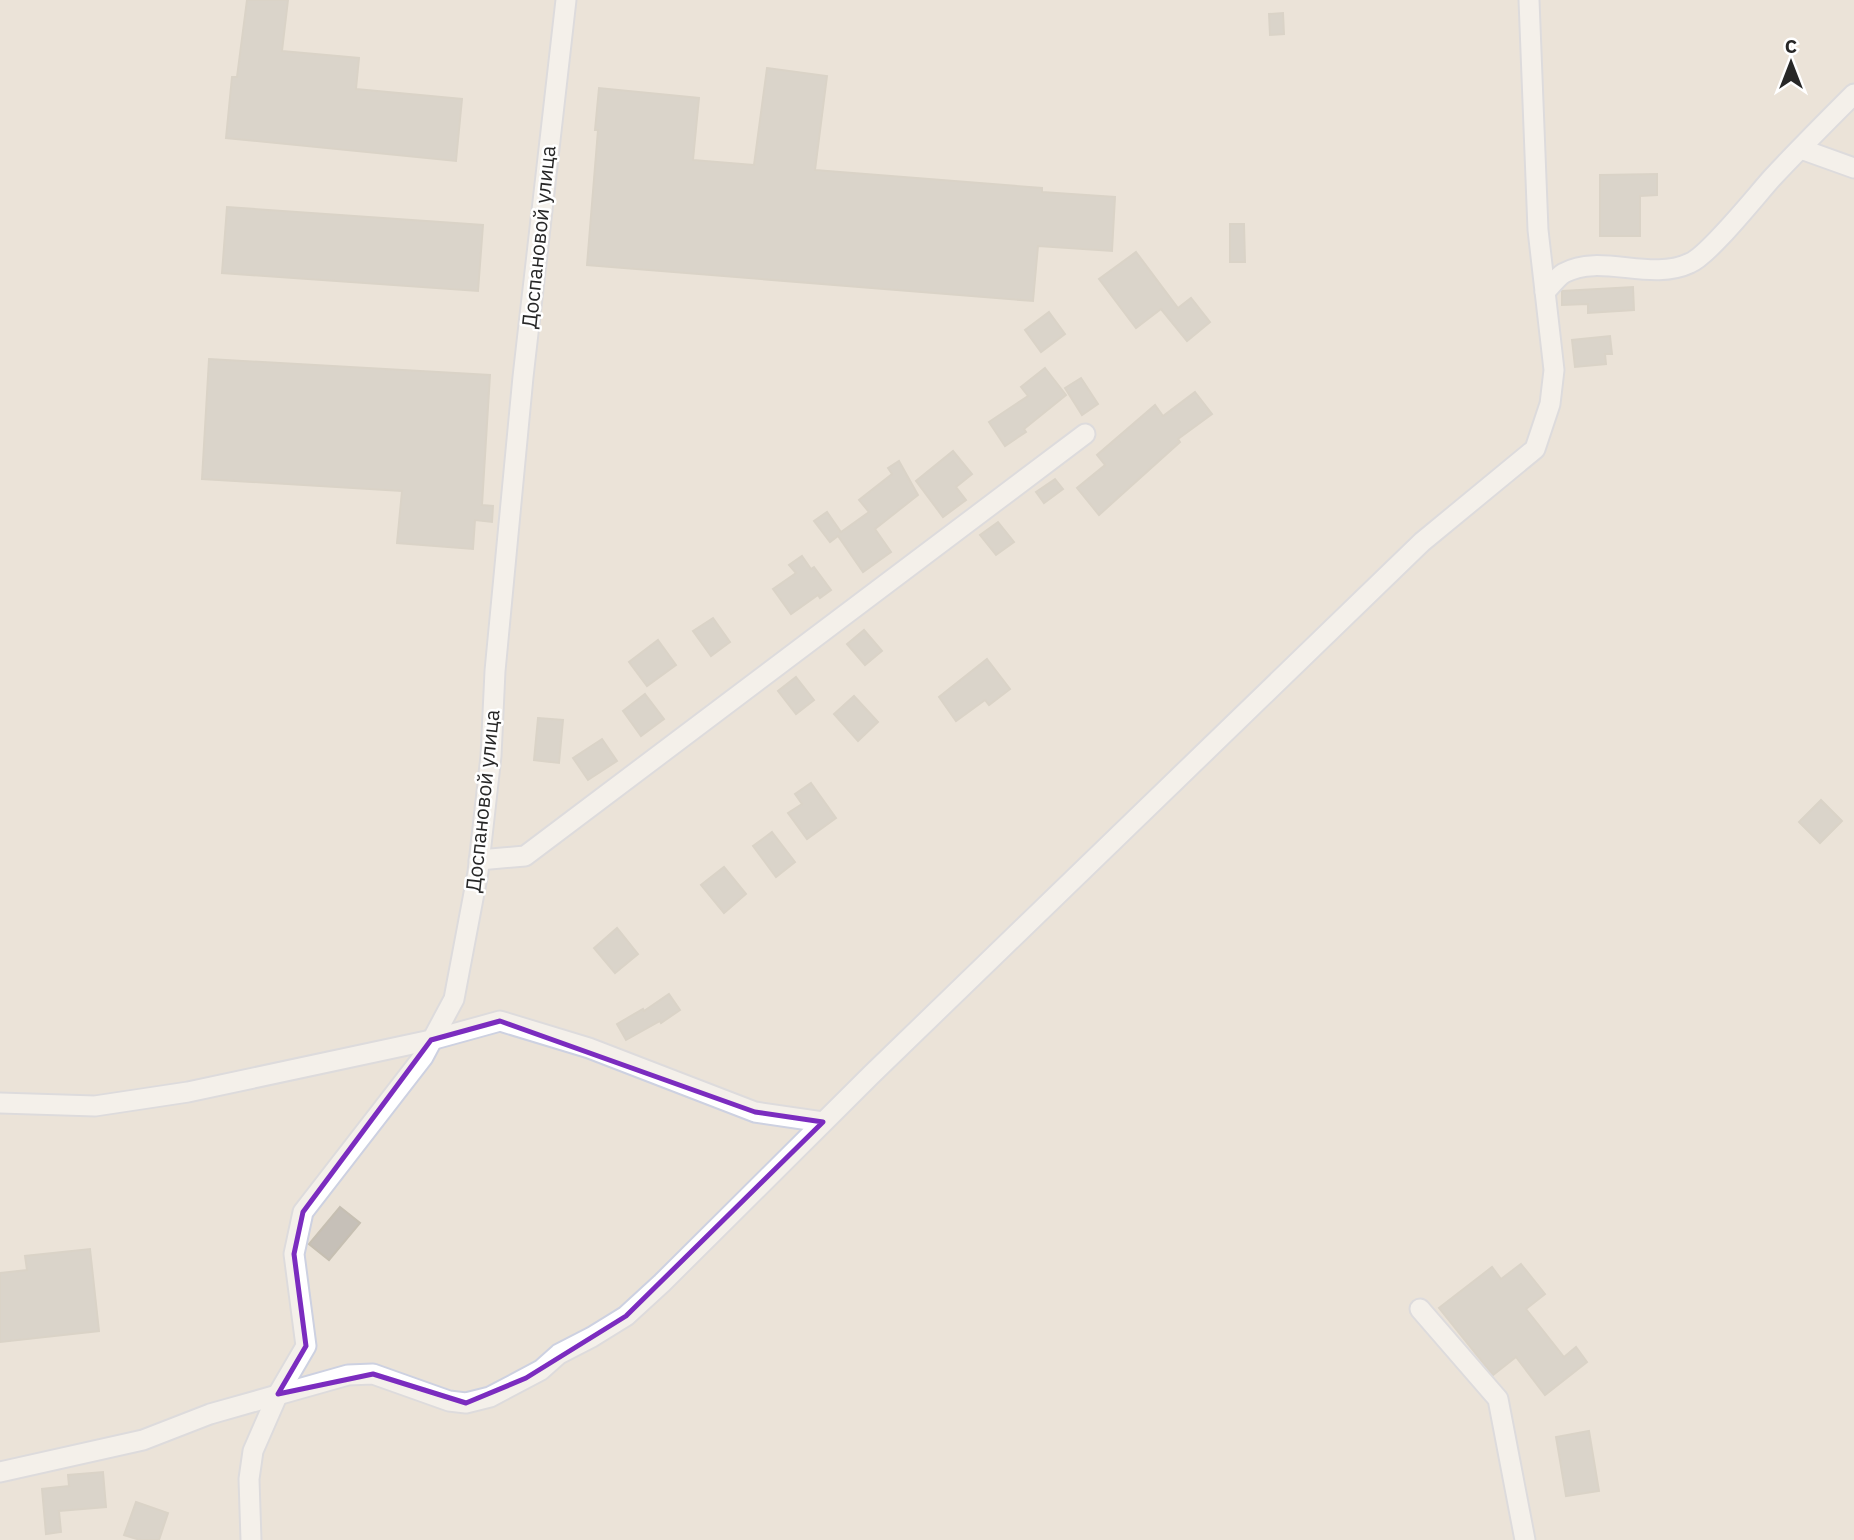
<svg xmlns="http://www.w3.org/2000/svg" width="1854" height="1540" font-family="'IBM Plex Sans',sans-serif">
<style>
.building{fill:#c6c0b8;stroke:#c6bfb2;stroke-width:2}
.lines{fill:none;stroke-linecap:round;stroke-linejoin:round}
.minor-casing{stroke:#cdd1e1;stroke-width:23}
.minor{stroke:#fff;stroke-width:19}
.marked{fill:none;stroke:#7b2cbf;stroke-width:5;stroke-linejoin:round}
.labels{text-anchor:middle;stroke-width:5;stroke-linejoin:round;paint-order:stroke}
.street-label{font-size:21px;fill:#272727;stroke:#fff}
</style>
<rect width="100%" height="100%" fill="#ebe3d8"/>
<g class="building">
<polygon points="247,0 288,0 282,51 359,58 356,89 462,99 456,161 226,138 232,77 237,77"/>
<polygon points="1283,13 1284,34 1270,35 1269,14"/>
<polygon points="767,68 827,76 815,170 1042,188 1042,192 1115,197 1112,251 1038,246 1033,301 587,265 598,130 595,130 599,88 699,98 693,160 754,165"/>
<polygon points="1657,174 1657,195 1640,196 1640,236 1600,236 1600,175"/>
<polygon points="227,207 483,225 478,291 222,273"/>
<polygon points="1230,224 1244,224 1245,262 1230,262"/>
<polygon points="1136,252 1178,308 1191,298 1210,322 1187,341 1161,309 1136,328 1099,279"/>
<polygon points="1633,287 1634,310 1588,313 1588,304 1562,305 1562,291"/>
<polygon points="1049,312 1065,334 1041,352 1025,330"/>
<polygon points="1610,336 1612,354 1605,354 1606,364 1575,367 1572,340"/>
<polygon points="209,359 490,375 482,505 493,506 492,522 475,520 473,549 397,543 402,491 202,479"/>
<polygon points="1045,368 1066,395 1024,429 1026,432 1005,446 989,422 1028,396 1021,387"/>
<polygon points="1081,378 1098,404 1082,415 1065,388"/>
<polygon points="1195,392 1212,414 1178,439 1180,442 1099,515 1077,488 1105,465 1097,455 1155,405 1163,416"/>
<polygon points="953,451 972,474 956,487 966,500 943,517 916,481"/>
<polygon points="899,461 918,495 875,529 891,552 863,572 838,536 830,542 814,521 827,512 841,532 869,512 859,500 892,474 888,468"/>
<polygon points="1055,479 1063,489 1044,503 1036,492"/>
<polygon points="998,522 1014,542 996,555 980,535"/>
<polygon points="802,556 811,569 814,567 831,590 820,598 818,595 791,614 773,589 796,573 789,565"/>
<polygon points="713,618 730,642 711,656 693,631"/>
<polygon points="864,630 882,651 865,665 847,644"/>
<polygon points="658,640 676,665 647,686 629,662"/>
<polygon points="987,659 1010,689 989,705 985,700 956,721 939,697"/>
<polygon points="796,677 814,700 796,714 778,691"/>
<polygon points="645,694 664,719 641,736 623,711"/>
<polygon points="854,696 878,722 858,741 834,714"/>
<polygon points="538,718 563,720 559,763 534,760"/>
<polygon points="602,739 617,761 588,780 573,758"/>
<polygon points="811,783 836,818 807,839 788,813 802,804 795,794"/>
<polygon points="1821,800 1842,821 1820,843 1799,822"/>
<polygon points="772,832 795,862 776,877 753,846"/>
<polygon points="724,867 746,894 724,913 701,885"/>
<polygon points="617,928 638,954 615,973 594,948"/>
<polygon points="669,994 680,1010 661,1023 660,1021 626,1040 617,1024 643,1009 644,1011"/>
<polygon points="340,1207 360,1223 329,1260 309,1244"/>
<polygon points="90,1249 99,1331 0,1342 0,1273 27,1270 25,1256"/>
<polygon points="1521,1264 1545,1294 1526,1309 1564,1357 1576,1347 1587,1362 1545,1395 1516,1357 1493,1375 1439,1308 1492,1267 1501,1279"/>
<polygon points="1589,1431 1599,1491 1566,1496 1556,1437"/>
<polygon points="103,1472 106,1507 59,1511 61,1532 46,1534 42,1489 69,1486 68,1475"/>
<polygon points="136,1502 168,1513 159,1540 140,1540 124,1535"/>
</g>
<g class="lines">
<defs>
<g id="minor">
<polyline points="1801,149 1854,168"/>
<path d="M1545,292C1551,286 1557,277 1564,273C1601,253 1650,282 1690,263C1709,255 1755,197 1772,178C1798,150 1826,122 1854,94"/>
<polyline points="479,860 525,856 1085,434"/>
<polyline points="0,1103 95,1106 188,1092 431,1040 500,1021 589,1048 755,1112 823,1122"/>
<polyline points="1420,1309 1498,1399 1525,1540"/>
<polyline points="0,1472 143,1440 210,1414 348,1375 373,1374 449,1401 466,1403 490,1397 541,1370 559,1354 592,1337 626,1316 662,1283 871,1075 1422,542 1535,449 1550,404 1554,370 1538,230 1529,0"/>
<polyline points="251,1540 249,1479 253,1451 278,1394 306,1346 294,1254 303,1212 423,1057 454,999 478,872 491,756 495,671 523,377 566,0"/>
</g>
</defs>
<use href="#minor" class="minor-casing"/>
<use href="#minor" class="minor"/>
</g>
<path d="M0 0H1854V1540H0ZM500,1021L755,1112L823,1122L626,1316L526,1378L466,1403L373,1374L278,1394L306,1346L294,1254L303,1212L431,1040Z" fill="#ebe3d8" fill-opacity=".55" fill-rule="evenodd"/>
<path class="marked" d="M500,1021L755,1112L823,1122L626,1316L526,1378L466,1403L373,1374L278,1394L306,1346L294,1254L303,1212L431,1040Z"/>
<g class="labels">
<g class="street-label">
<text transform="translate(539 237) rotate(-84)" y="7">Доспановой улица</text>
<text transform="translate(483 801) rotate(-84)" y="7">Доспановой улица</text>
</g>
</g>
<g transform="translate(1791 63)" stroke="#ffffff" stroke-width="5" paint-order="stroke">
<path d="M0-5L12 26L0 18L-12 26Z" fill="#272727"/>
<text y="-10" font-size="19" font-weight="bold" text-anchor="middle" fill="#272727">С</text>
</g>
</svg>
